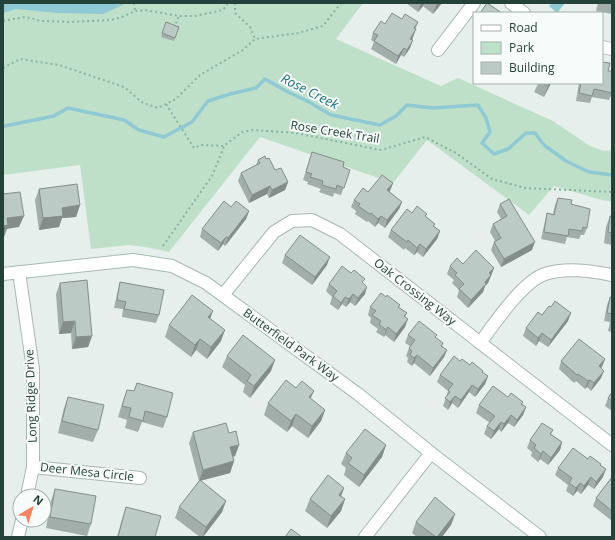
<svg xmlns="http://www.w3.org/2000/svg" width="615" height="540" font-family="'Open Sans',sans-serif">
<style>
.green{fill:#bfe0c8}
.water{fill:#8ec9d4}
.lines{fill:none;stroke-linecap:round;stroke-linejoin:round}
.stream{stroke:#8ec9d4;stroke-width:3.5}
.street-casing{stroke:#a8b8b2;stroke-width:14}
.secondary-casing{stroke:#a4bbb3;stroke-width:14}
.path{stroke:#86b3a5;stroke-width:2;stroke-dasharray:2 3;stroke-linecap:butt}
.street{stroke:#fff;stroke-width:12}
.secondary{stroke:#fff;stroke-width:12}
.wall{fill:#a1aea9}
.shaded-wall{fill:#838d89}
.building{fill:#bbcac4;stroke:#838d89}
.labels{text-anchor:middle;stroke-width:4;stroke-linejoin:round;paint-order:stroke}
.street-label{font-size:12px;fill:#24423a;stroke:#f7fbf9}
.water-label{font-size:13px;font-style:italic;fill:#1c6f80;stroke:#f7fbf9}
</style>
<rect width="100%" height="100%" fill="#e6efeb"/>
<polygon class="green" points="3,3 363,3 336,39 441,86 458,78 553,121 590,146 604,151 612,150 612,202 598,199 554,186 529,215 427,140 393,183 260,137 169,252 146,247 129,245 91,249 80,165 3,175"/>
<g class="water">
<polygon points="3,3 127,3 103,14 58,13 16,9 3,13"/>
<polygon points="552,3 565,3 557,13 549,6"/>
</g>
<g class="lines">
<polyline class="stream" points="3,127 5,126 54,116 68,108 124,120 139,130 164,137 192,122 208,101 230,94 256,88 265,79 286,91 309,102 331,115 380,125 396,116 407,105 433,108 478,105 486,118 490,132 482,143 494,154 508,149 526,133 535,133 544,145 566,161 589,172 612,175"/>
<defs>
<g id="street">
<polyline points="511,3 524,13"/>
<polyline points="602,47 612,49"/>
<polyline points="438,50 474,3"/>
<polyline points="19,272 33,369 33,467 27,496"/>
<polyline points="223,295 274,232 292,221 312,220 340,234 612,445"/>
<path d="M480,343C494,324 523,281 545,274C566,267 591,271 612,275"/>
<polyline points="33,467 140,478"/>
<polyline points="18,537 22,520"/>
<polyline points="365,537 431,453"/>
</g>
<polyline id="secondary" points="3,274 133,260 172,266 206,283 358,394 431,453 540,537"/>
</defs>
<use href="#street" class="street-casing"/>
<use href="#secondary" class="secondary-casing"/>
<g class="path">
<polyline points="134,3 135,11"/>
<polyline points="235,3 235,13 250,27 255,39"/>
<polyline points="3,21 25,17 41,21 70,22 111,20 122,17 135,11 145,10 179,16 195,16 223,10 228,3"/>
<polyline points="174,28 179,16"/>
<polyline points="3,68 20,59 59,65 124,87 143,103 158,108 176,99 200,75 243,50 255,39 298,33 323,26 341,3"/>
<polyline points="166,104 194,148 201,145 224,146 242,132 253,130 295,133 381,150 425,137 456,153 492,179 525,188 612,192"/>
<polyline points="163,246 212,176 224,147"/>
</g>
<use href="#street" class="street"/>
<use href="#secondary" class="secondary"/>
</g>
<g class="wall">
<polygon points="406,3 442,3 433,14 423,6 418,12"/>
<polygon points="598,3 612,3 612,14 596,11"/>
<polygon points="402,19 418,22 412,40 410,48 404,57 401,55 396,64 371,49 374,42 371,40 373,33 385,24"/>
<polygon points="166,22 179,27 174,41 161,37"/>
<polygon points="608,71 612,93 609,100 592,97 590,103 576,101 579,83 602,83"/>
<polygon points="536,83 551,83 544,97 534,92 538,84"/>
<polygon points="312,152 343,167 350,170 341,195 334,193 333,197 319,192 321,189 307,184 308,182 303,180"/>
<polygon points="266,159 275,170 288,182 285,190 269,198 267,194 249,203 238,181 241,173 256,165 258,160"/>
<polygon points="393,183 389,192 402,202 399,209 385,228 378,223 375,227 368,221 367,222 355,214 356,211 351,207 354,200 368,192"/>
<polygon points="39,189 80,205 76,217 62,218 59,227 39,230 35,200"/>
<polygon points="558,198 571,204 587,228 584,235 581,235 579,239 567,237 565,244 541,239 545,221 547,213 553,214 555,205"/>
<polygon points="500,204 532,250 501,267 491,250 494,242 495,241 490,232 493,224 501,219 497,212"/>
<polygon points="231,207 249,211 246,219 225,246 223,244 218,251 200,237 202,229"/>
<polygon points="412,213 426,217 435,224 434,226 440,231 437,239 423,257 417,252 414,255 405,248 404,250 388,237 391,230"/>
<polygon points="610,216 612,216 612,245 604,243 606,227"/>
<polygon points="285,255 327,265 312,285 282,263"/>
<polygon points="450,266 494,268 488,283 485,286 483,292 468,308 457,297 459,290 452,283 454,280 447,274"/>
<polygon points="120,282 159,315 156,323 122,317 123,309 114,308 118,290"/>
<polygon points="60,283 92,336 88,347 72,349 71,333 59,334 56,294"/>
<polygon points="363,283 365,294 355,306 350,302 346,307 342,304 338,310 330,304 332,297 326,291 329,284"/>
<polygon points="386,297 400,305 399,307 407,313 405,317 405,327 394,342 385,335 384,337 376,332 378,329 370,323 371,318 368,315 370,307"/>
<polygon points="610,297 612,297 612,332 608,331 610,322 604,321 607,305"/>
<polygon points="542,315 568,321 548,347 539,341 536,346 523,336 526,328"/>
<polygon points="169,325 221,341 207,359 196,350 191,357 165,337"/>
<polygon points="408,335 436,338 443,343 442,346 447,350 444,357 430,376 414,363 412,366 407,362 408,358 406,356 409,348 410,346 405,343"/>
<polygon points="227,356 271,371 250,398 243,392 245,385 222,367"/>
<polygon points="605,359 601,368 601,378 591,391 587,387 585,389 576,381 574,383 559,369 561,361"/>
<polygon points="460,361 483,371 482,372 488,376 485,384 475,397 469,392 458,408 452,403 448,410 443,406 448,391 437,382 440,375"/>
<polygon points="137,383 167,417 163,428 142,422 138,432 125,428 127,420 118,417 123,401 127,390 134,391"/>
<polygon points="612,392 612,411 605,406 608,398"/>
<polygon points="68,397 98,430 93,442 58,433 64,408"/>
<polygon points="508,397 523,402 522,404 526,407 523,415 514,427 508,423 501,432 499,429 491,439 484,434 487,426 490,423 476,413 479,405"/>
<polygon points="311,399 325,410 321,421 308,438 292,426 287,432 264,415 268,403"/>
<polygon points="553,430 551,434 562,442 560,450 548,465 540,459 538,462 531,456 532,452 527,448 530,440"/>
<polygon points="193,432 229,433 239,445 235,456 233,457 234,461 230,473 200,481 226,501 222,512 203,537 200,537 175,518 179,507 199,481 189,443"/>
<polygon points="386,445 382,457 359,487 344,475 346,468 341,464 346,453"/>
<polygon points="588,459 600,465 603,477 594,489 588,485 581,494 577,491 573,496 566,491 568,485 555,475 558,468"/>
<polygon points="612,477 612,521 593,506 596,498"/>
<polygon points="344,488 341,496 345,499 341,511 327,528 305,511 310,499"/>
<polygon points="55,489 91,524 87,536 46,528 51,501"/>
<polygon points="126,507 155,537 117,537 122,519"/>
<polygon points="455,514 451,525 442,537 417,537 412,533 416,522"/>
</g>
<g class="shaded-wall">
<polygon points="421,3 424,3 423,6 418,12"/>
<polygon points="437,3 442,3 433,14"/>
<polygon points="416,29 413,37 407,47 410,39"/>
<polygon points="413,40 410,48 404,57 407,50"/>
<polygon points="404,48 401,55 396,64 398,56"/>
<polygon points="550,83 551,83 544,97 548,86"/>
<polygon points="288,182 285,190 269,198 272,190"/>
<polygon points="393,183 390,191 384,198 387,190"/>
<polygon points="270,186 267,194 249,203 252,195"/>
<polygon points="402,202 399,209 385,228 387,220"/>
<polygon points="80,205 76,217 62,218 59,227 39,230 43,218 62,208"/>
<polygon points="249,211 246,219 225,246 228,238"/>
<polygon points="24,216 19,227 7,229 4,237 3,237 3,226 7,218"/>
<polygon points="381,216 378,223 375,227 378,219"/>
<polygon points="440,231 437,239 423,257 426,249"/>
<polygon points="226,237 223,244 218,251 221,243"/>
<polygon points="535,242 532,250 501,267 504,259"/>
<polygon points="420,244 417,252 414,255 417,248"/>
<polygon points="330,257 327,265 312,285 315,277"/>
<polygon points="494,268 488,283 485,286 483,292 468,308 471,300 485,282 489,273"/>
<polygon points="367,287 365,294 355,306 358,298"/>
<polygon points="353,294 350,302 346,307 349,299"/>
<polygon points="345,297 342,304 338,310 341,303"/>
<polygon points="213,311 209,322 208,317"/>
<polygon points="571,313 568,321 548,347 551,340"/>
<polygon points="408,319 405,327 394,342 396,334"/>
<polygon points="75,321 71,333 59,334 63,322"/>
<polygon points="388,327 385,335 384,337 386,330"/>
<polygon points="225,330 221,341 207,359 211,347"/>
<polygon points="542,333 539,341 536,346 538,338"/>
<polygon points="92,336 88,347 72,349 76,337"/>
<polygon points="200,339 196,350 191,357 195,345"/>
<polygon points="447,350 444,357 430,376 433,368"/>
<polygon points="417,355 414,363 412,366 414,358"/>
<polygon points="605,359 602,367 596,374 599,366"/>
<polygon points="275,360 271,371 250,398 254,386"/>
<polygon points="604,371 601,378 591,391 594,383"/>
<polygon points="488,376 485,384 475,397 478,389"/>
<polygon points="590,380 587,387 585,389 588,381"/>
<polygon points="472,385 469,392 458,408 461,400"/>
<polygon points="314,391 309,402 309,397"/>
<polygon points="455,396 452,403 448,410 450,402"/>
<polygon points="526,407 523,415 514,427 517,420"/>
<polygon points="325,410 321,421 308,438 312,426"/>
<polygon points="296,414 292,426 287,432 291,421"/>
<polygon points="511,415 508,423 501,432 504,424"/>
<polygon points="501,422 499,429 491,439 494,431"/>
<polygon points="562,442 560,450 548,465 551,458"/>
<polygon points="239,445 235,456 226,458 230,447"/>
<polygon points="386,445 382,457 359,487 364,475"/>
<polygon points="543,451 540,459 538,462 541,454"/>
<polygon points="234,461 230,473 199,481 203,470"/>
<polygon points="606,469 603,477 594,489 596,482"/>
<polygon points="591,477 588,485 581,494 584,486"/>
<polygon points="580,483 577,491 573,496 576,488"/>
<polygon points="344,488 340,499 339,495"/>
<polygon points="345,499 341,511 327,528 331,516"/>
<polygon points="226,501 222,512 203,537 206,527"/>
<polygon points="455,514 451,525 442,537 437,537"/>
</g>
<g class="building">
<polygon points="487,3 502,13 480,13"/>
<polygon points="392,13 402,19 405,14 418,22 414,28 416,29 410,39 413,40 407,50 404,48 398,56 374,41 378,35 373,33 381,21 385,24"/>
<polygon points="166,22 179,27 175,38 162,33"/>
<polygon points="602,62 610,63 608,71 612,71 612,93 594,89 592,96 579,93 581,83 602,83"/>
<polygon points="542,83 550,83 548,86"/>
<polygon points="312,152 344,162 343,167 350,170 344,188 337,185 336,189 322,185 323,181 310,177 312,174 306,172"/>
<polygon points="265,156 266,159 269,158 275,170 281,168 288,182 272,190 270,186 252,195 241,173 260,163 258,160"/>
<polygon points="382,175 393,183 387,190 402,202 387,220 381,216 378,219 371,213 370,214 358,206 360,204 354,200 363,188 368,192"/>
<polygon points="77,184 80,205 62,208 63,216 43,218 39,189"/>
<polygon points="20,192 24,216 7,218 8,225 3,226 3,194"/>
<polygon points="558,198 572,200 571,204 590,209 587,228 583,227 582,231 569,229 568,236 544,232 547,213 554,215"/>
<polygon points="509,199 535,242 504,259 494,242 501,238 493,224 507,216 500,204"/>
<polygon points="224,201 231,207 236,201 249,211 228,238 226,237 221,243 202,229"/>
<polygon points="417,206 427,214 425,216 435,224 433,226 440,231 426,249 420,244 417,248 408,240 407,242 391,230 407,209 412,213"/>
<polygon points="610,216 612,216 612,233 608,232"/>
<polygon points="300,235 330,257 315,277 285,255"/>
<polygon points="476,250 494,268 489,273 491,275 485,282 486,284 471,300 459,289 464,284 455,275 457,273 450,266 457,258 463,264"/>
<polygon points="342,266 351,273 354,270 365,279 362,282 367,287 358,298 353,294 349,299 345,297 341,303 333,296 337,291 329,284"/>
<polygon points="87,280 92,336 76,337 75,321 63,322 60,283"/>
<polygon points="120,282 164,290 159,315 124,309 126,302 117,300"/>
<polygon points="381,293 386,297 387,295 400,305 398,307 407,313 404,316 408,319 396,334 388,327 386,330 379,324 381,321 372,315 376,311 370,307"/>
<polygon points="192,295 213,311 208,317 225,330 211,347 200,339 195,345 169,325"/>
<polygon points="610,297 612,297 612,314 607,313"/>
<polygon points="555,301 571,313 551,340 542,333 538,338 526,328 538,312 542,315 549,306 551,307"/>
<polygon points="419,321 437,335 435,337 443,343 441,346 447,350 433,368 417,355 414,358 410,355 412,351 409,348 415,340 408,335"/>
<polygon points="243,335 275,360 254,386 247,381 251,375 227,356"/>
<polygon points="579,339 605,359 599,366 604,371 594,383 590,380 588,381 578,374 577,375 561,361"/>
<polygon points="454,356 460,361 462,359 470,365 472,362 483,371 482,372 488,376 478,389 472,385 461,400 455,396 450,402 445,398 450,392 448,390 453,384 440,375"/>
<polygon points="286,380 296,388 302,381 314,391 309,397 325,410 312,426 296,414 291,421 268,403"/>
<polygon points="137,383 173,393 167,417 145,411 143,421 129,417 131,408 122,406 127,390 134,391"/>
<polygon points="493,386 508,397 511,393 523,402 521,404 526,407 517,420 511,415 504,424 501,422 494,431 487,426 495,416 479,405"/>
<polygon points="612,392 612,401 608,398"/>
<polygon points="68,397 104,405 98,430 62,421"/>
<polygon points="226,423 229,433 236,431 239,445 230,447 234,461 203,470 193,432"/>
<polygon points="542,423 553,430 550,434 562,442 551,458 543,451 541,454 534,448 536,445 530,440"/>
<polygon points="365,429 386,445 364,475 348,463 352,458 346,453"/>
<polygon points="573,448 588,459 590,456 601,464 600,465 606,469 596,482 591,477 584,486 580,483 576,488 569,483 572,478 558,468"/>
<polygon points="328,475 344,488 339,495 345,499 331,516 310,499"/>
<polygon points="612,477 612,511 596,498"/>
<polygon points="200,480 226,501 206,527 179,507"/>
<polygon points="55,489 96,496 91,524 50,517"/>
<polygon points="435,497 455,514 437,537 436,537 416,522"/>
<polygon points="126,507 161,516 155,537 118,537"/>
<polygon points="291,529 302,537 285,537"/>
</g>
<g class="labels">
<g class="street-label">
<text transform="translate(335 132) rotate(9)" y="4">Rose Creek Trail</text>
<text transform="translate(415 292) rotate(38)" y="4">Oak Crossing Way</text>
<text transform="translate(291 345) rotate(36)" y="4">Butterfield Park Way</text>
<text transform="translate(31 396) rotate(-92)" y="4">Long Ridge Drive</text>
<text transform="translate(87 472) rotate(6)" y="4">Deer Mesa Circle</text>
</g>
<g class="water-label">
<text transform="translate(310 91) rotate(27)" y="5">Rose Creek</text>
</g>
</g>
<rect width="615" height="540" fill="none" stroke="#24423a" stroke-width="8"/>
<rect x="473" y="12" width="130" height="72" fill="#f7fbf9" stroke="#a3b1ad"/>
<rect x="481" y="25" width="20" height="6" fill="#ffffff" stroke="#a3b1ad"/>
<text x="509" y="32" font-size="12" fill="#24423a">Road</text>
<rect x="481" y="42" width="20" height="12" fill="#bfe0c8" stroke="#a3b1ad"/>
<text x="509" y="52" font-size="12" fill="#24423a">Park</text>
<rect x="481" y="62" width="20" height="12" fill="#bbcac4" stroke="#a3b1ad"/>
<text x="509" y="72" font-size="12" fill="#24423a">Building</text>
<g transform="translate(32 508) rotate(38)"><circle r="19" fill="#f7fbf9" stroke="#a3b1ad"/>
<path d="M0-3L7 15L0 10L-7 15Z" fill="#f4845f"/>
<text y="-6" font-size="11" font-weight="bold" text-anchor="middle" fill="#24423a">N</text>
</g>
</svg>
